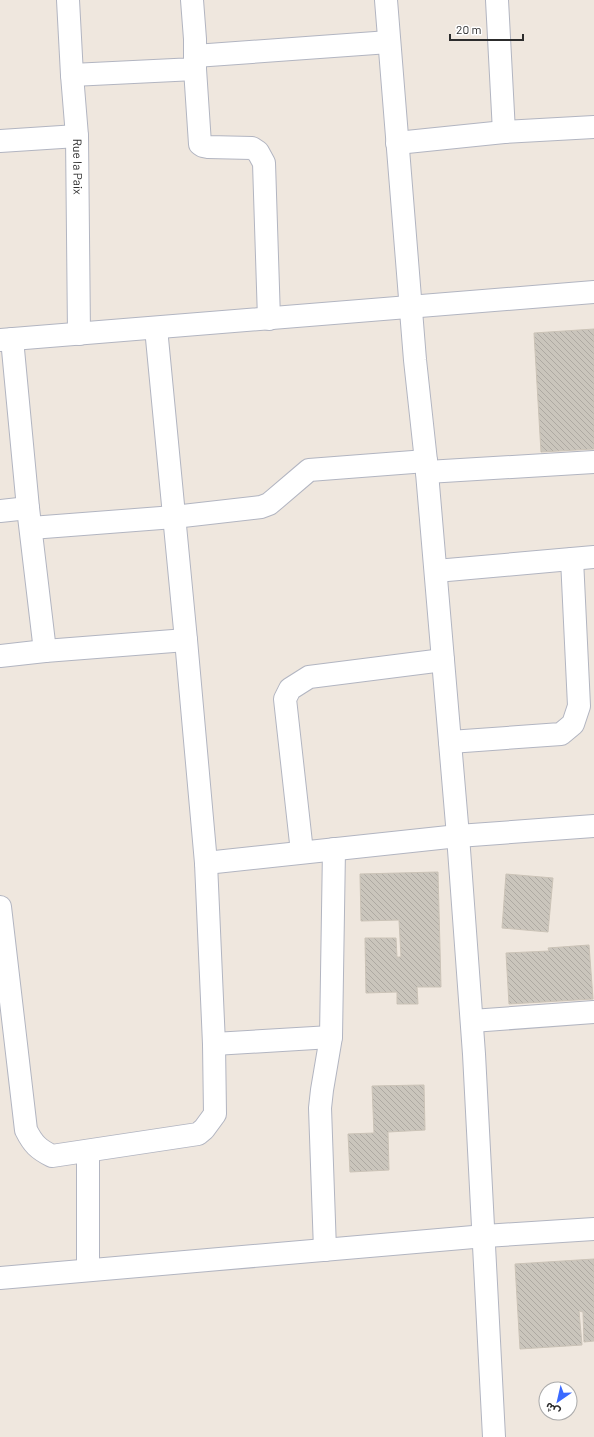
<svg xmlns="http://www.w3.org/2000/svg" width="594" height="1437" font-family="Barlow,'Noto Sans Arabic',sans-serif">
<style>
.building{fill:url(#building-back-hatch);stroke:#cbc3b7}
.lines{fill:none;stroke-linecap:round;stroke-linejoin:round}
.minor-casing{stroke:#b2b5c1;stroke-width:24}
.minor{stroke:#fff;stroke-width:22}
.labels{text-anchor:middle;stroke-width:3.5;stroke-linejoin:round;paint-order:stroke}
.street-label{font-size:12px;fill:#2c2c2c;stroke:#fff}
</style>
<defs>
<pattern id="building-back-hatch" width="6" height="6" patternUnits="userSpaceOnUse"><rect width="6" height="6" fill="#cac5bc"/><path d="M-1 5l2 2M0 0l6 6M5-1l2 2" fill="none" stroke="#aea9a2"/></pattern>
</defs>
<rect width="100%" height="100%" fill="#efe7de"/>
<g class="building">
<polygon points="594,329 594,449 541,452 534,333"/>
<polygon points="438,872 441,987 417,987 418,1004 397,1004 397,992 366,993 365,938 396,938 397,957 401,957 399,920 361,921 360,874"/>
<polygon points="506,874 553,878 548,932 502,928"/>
<polygon points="589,945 593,999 509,1004 506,953 549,951 548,948"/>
<polygon points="424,1085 425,1130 388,1132 389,1170 350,1172 348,1134 374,1133 372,1086"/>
<polygon points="594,1259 594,1341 584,1342 583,1312 579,1311 582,1345 520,1349 515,1264"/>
</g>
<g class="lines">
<defs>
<g id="minor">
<path id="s1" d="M68,0L72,75L77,136L79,334"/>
<polyline points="386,0 415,360 426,461 458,836 474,1054 494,1437"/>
<polyline points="497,0 504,132"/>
<polyline points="195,56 389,42"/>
<polyline points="195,69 200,144 203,146 208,147 252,148 258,152 264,163 269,319"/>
<polyline points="72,75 195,69 195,39 192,0"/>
<polyline points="0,141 77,136"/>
<polyline points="397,143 504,132 594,127"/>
<polyline points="12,339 28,508 45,651"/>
<polyline points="0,340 594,292"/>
<polyline points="427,472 594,462"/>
<polyline points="0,511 28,508"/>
<polyline points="31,528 174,517 261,507 269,504 275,499 309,470 426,461"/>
<polyline points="436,571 594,557"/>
<polyline points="0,656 45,651 186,640"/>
<polyline points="450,742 561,734 573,724 579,706 572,559"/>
<polyline points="302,852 285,699 290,689 309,677 443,660"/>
<polyline points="206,863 458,836 594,826"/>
<path d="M0,907L26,1130C33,1144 38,1149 52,1156L198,1134L204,1129L215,1114L214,1044L206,863L186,640L156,328"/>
<polyline points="472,1021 594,1012"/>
<polyline points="214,1044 331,1037"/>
<polyline points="88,1151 88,1270"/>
<polyline points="325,1250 320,1108 322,1090 331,1037 334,849"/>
<polyline points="0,1278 485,1236 594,1229"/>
</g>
</defs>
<use href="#minor" class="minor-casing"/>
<use href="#minor" class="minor"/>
</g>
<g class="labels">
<g class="street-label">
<text dy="4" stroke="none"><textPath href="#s1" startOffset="167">Rue la Paix</textPath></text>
</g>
</g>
<g transform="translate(558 1401) rotate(214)"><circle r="19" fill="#ffffff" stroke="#ababab"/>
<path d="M0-3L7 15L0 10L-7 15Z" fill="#3b6aff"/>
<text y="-6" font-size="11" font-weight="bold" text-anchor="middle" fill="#2c2c2c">ش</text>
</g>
<path d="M450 34v6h73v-6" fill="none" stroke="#2c2c2c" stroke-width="2"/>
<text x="456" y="34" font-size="12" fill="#2c2c2c" stroke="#ffffff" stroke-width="3" paint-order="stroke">20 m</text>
</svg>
